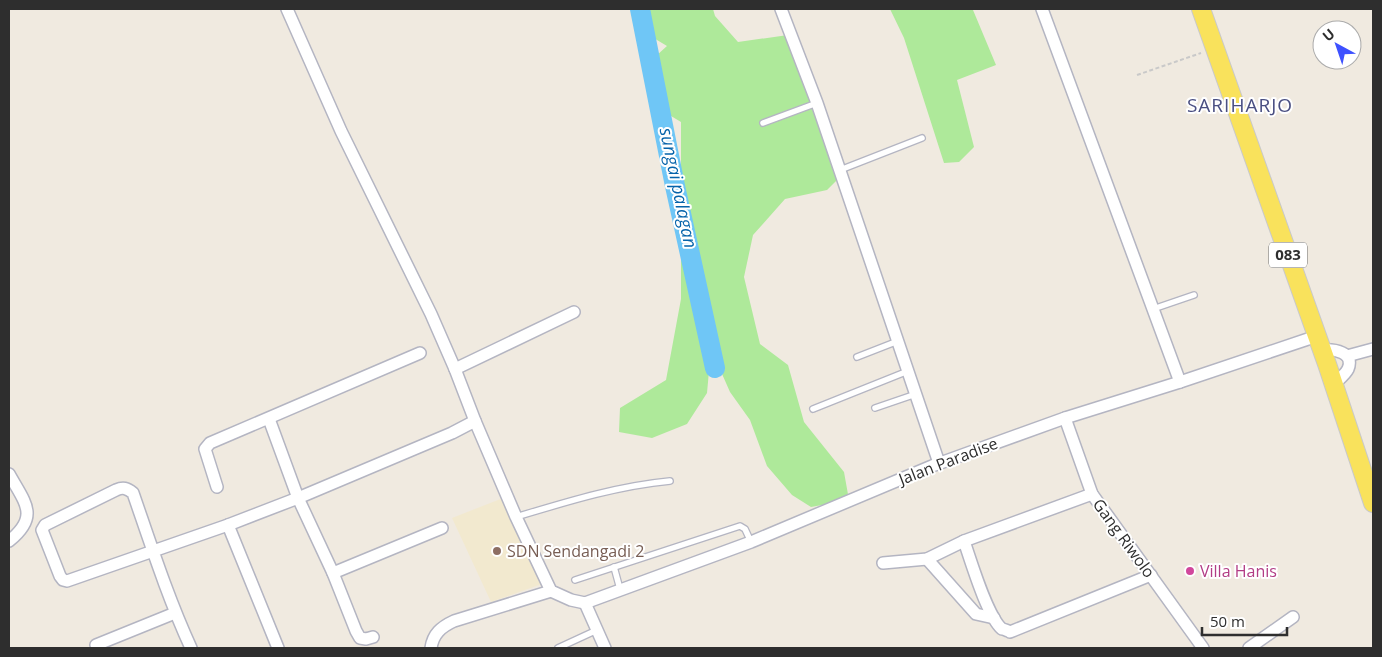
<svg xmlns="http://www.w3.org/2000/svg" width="1382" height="657" font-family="'Open Sans',sans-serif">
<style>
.education{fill:#f2e9cf}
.green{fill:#aee99a}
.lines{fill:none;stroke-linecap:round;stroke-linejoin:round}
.river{stroke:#6fc6f6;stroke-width:20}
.service-casing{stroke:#b4b5c2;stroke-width:8}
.minor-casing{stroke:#b4b5c2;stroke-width:14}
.primary-casing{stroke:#c9c9c9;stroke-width:20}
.path{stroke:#c9c9c9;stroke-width:2;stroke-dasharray:4 2.5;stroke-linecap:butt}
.service{stroke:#fff;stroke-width:5.5}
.minor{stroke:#fff;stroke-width:11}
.primary{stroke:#f9e25c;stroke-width:18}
.education-dot{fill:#8d6e63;stroke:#fff;stroke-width:2}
.hotel-dot{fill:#d1479c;stroke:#fff;stroke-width:2}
.labels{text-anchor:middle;stroke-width:4;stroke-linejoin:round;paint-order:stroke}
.shield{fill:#fff;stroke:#6d6d6d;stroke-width:1}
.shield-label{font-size:15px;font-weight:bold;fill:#2e2e2e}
.street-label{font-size:16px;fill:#2e2e2e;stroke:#fff}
.education-label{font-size:16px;fill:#785e54;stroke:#fff;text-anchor:start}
.hotel-label{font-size:16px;fill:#b23c85;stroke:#fff;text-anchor:start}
.water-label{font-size:18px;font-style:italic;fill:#0563aa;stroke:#fff}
.quarter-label{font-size:19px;letter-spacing:1px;fill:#4a4f82;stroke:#fff}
</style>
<rect width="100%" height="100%" fill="#f0eae0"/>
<polygon class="education" points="503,498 542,584 491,602 452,518"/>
<g class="green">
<polygon points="631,9 713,9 715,16 738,42 788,35 839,178 827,190 785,199 753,235 744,277 760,344 788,365 804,422 844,472 849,500 811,507 792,495 767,466 750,420 730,392 711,349 707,393 687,424 652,438 619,432 620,408 666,380 681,299 681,122 661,110 646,65 667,46 642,31"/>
<polygon points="890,9 973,10 996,65 957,80 974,147 959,162 944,163 904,38"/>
</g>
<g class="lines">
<polyline class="river" points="640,9 675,186 715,368"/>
<defs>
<g id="service">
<polyline points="763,123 817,103"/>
<polyline points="840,170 922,138"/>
<polyline points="1153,309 1194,295"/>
<polyline points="857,357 898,341"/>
<polyline points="875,408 916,394"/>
<polyline points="813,409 908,371"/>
<path d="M516,517C566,502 617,486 670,481"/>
<polyline points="614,567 620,589"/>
<polyline points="575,580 740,526 745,529 751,542"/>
<polyline points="558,648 597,630"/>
</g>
<g id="minor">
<polyline points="287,9 341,131 431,314 455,369 475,421 516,517 551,591 571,600 585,603"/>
<polyline points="781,9 817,103 939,463"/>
<polyline points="1042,9 1180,382"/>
<path d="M1322,350C1334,349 1355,352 1348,369C1345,375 1338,380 1334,384"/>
<polyline points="1347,356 1373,349"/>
<polyline points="455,369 574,312"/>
<polyline points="1065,418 1092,494 1203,648"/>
<polyline points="269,419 298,498 333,573 356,631 360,638 366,639 373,637"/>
<path d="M9,474C25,503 40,516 9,541"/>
<polyline points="217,487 205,449 210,443 420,353"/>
<path d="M964,541C971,561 987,616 1002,629C1003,629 1009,631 1010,632L1151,575"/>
<polyline points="927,559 976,614 994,618"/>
<polyline points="883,563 927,559 964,541 1092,494"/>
<polyline points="333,573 442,528"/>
<polyline points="585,603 751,542 932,466 1065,418 1180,382 1317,336"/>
<polyline points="585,603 605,648"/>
<polyline points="96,645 175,613"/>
<path d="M191,648C168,598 151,545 133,493C127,488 123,487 116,490L45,525L42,530L60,576L63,580L67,581L228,525"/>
<polyline points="278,648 228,525 298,498 452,433 475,421"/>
<path d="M431,648C433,634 441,627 454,621L551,591"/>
<polyline points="1249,648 1293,617"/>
</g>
<polyline id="primary" points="1201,9 1327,364 1373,503"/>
</defs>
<use href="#service" class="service-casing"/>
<use href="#minor" class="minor-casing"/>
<use href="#primary" class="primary-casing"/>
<polyline class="path" points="1137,75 1201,53"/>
<use href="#service" class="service"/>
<use href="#minor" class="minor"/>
<use href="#primary" class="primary"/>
</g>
<circle class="education-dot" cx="497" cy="551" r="5"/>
<circle class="hotel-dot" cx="1190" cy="571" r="5"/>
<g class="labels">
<rect class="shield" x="1269" y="242.5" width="38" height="25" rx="4"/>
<g class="shield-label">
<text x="1288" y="260">083</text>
</g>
<g class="street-label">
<text transform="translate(948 461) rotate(-21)" y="6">Jalan Paradise</text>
<text transform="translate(1124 538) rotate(54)" y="6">Gang Riwolo</text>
</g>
<g class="education-label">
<text x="507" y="557">SDN Sendangadi 2</text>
</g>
<g class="hotel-label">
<text x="1200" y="577">Villa Hanis</text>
</g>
<g class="water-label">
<text transform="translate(678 188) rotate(78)" y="6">sungai palagan</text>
</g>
<g class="quarter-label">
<text x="1240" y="112">SARIHARJO</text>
</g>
</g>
<rect width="1382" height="657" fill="none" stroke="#2e2e2e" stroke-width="20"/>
<g transform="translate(1337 45) rotate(320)"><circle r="24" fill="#ffffff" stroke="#ababab"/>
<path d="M0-4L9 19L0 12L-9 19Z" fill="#3e51ff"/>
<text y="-8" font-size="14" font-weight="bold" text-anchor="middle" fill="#2e2e2e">U</text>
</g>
<path d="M1202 627v8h85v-8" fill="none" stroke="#2e2e2e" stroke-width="2.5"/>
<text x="1210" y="627" font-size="15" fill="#2e2e2e" stroke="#ffffff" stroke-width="4" paint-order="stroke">50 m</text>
</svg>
